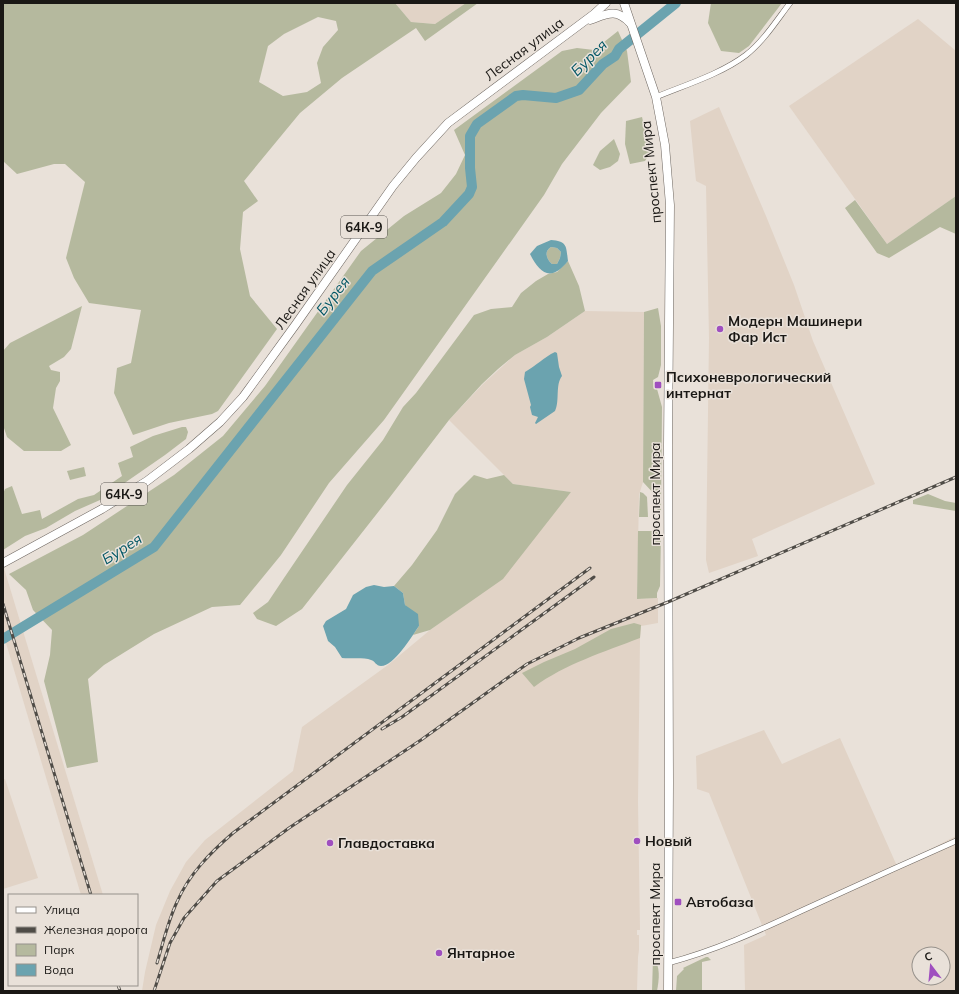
<svg xmlns="http://www.w3.org/2000/svg" width="959" height="994" font-family="Mulish,sans-serif">
<style>
.built{fill:#e1d3c6;fill-rule:evenodd}
.green{fill:#b5b99e;fill-rule:evenodd}
.water{fill:#6ba3af;fill-rule:evenodd}
.lines{fill:none;stroke-linecap:round;stroke-linejoin:round}
.river{stroke:#6ba3af;stroke-width:10}
.minor-casing{stroke:#6d6660;stroke-width:6}
.primary-casing{stroke:#6d6660;stroke-width:9}
.minor{stroke:#fff;stroke-width:5}
.primary{stroke:#fff;stroke-width:8}
.rail-casing{stroke:#4f4c47;stroke-width:3}
.rail{stroke:#e9e1d9;stroke-width:1.5;stroke-dasharray:4.5;stroke-linecap:butt}
.poi-dot{fill:#9f4fbf;stroke:#e9e1d9;stroke-width:1.5}
.labels{text-anchor:middle;stroke-width:3;stroke-linejoin:round;paint-order:stroke}
.shield{fill:#e9e1d9;stroke:#585450;stroke-width:1}
.shield-label{font-size:13px;font-weight:bold;fill:#1a1815}
.street-label{font-size:14px;fill:#1a1815;stroke:#e9e1d9}
.poi-label{font-size:14px;font-weight:bold;fill:#1a1815;stroke:#e9e1d9;text-anchor:start}
.water-label{font-size:15px;font-style:italic;fill:#015664;stroke:#e9e1d9}
</style>
<rect width="100%" height="100%" fill="#e9e1d9"/>
<g class="built">
<polygon points="395,3 466,3 435,24 411,22"/>
<polygon points="918,19 956,51 956,196 887,244 789,106"/>
<polygon points="719,107 766,216 794,285 813,341 875,484 752,539 758,556 709,573 706,560 709,338 706,186 696,181 690,121"/>
<polygon points="585,311 644,312 643,482 639,495 637,599 658,598 658,623 641,626 640,638 638,802 640,930 637,930 637,935 639,935 639,950 638,957 637,991 142,991 145,972 156,925 170,891 186,862 205,840 293,771 302,727 388,665 430,630 462,607 571,492 513,484 449,420 483,384 515,355 547,337"/>
<polygon points="3,565 103,895 81,895 3,633"/>
<path d="M764,730L782,764L840,738L897,866L956,836V991H745L744,945L766,935L709,793L697,789L696,756ZM919,954H943V978H919Z"/>
<polygon points="5,779 38,878 3,889 3,780"/>
</g>
<g class="green">
<path d="M3,3H395L411,22L435,24L466,3H478L425,41L416,28L342,78L300,113L244,181L258,201L243,212L240,249L250,296L277,329L218,411L212,414L169,423L133,435L114,393L117,368L131,363L141,310L89,303L74,278L66,258L85,182L65,164H54L17,174L3,161ZM318,17L336,21L338,30L323,47L317,63L321,83L307,92L283,96L259,82L268,46L284,34Z"/>
<polygon points="711,3 782,3 749,46 739,53 721,51 708,23"/>
<polygon points="618,31 627,51 631,82 601,113 562,164 544,195 384,420 329,483 281,555 240,605 212,607 154,634 104,665 88,679 98,762 67,768 44,681 50,655 52,630 33,610 26,590 9,574 83,535 174,475 223,436 265,386 361,251 404,216 441,193 456,174 465,155 454,130 562,51 577,48 594,50"/>
<polygon points="642,117 650,153 645,161 630,164 625,144 626,121"/>
<polygon points="614,139 620,154 618,161 610,167 600,170 593,165 600,151"/>
<polygon points="956,196 956,234 940,227 889,258 877,253 845,208 855,200 887,244"/>
<path d="M551,247L557,248L561,252L560,258L557,264H552C546,259 544,251 551,247Z"/>
<polygon points="568,261 579,286 585,311 547,337 515,355 498,369 482,384 449,420 390,497 302,609 276,626 257,619 253,613 268,602 284,578 347,485 383,440 403,407 416,393 474,315 491,309 512,307 521,293 536,281 548,274 557,272"/>
<polygon points="82,306 71,349 64,357 49,366 51,370 60,372 60,381 56,388 53,408 71,445 61,451 24,451 7,437 3,425 3,363 4,360 3,351 10,343"/>
<polygon points="658,308 661,326 661,365 658,377 653,380 654,387 657,389 662,407 661,516 658,514 656,496 643,482 644,312"/>
<polygon points="182,427 186,427 188,432 186,439 165,455 100,500 75,511 46,528 25,536 3,550 3,494 5,489 12,486 22,514 40,510 42,519 78,499 94,495 122,476 118,463 133,457 130,447 153,436"/>
<polygon points="84,467 86,476 70,480 67,471"/>
<polygon points="474,475 487,479 504,475 513,484 571,492 503,579 430,630 413,635 419,626 405,605 403,593 394,586 412,565 437,530 455,494"/>
<polygon points="640,492 643,493 647,497 648,517 639,517"/>
<polygon points="928,494 945,501 956,503 956,511 913,504 913,500"/>
<polygon points="638,531 655,531 661,534 660,586 657,593 657,598 637,599"/>
<path d="M634,623L641,625L640,638C604,652 565,664 534,687L522,673L544,662L575,649L611,629Z"/>
<polygon points="706,957 708,957 711,960 702,962 702,991 676,991 677,976 684,969 683,968"/>
<path d="M653,958C661,966 659,980 657,991H652Z"/>
</g>
<g class="water">
<path d="M551,240C568,241 566,247 568,261C551,282 540,274 530,254L537,246ZM551,247L557,248L561,252L560,258L557,264H552C546,259 544,251 551,247Z"/>
<path d="M555,352L557,353L559,367L562,376C555,385 560,401 555,411L536,424L535,423L538,417L532,415L530,407L531,405L524,379L525,372C536,366 544,357 555,352Z"/>
<path d="M374,585L384,587L394,586L403,593L405,605L418,614L419,626C412,636 394,666 381,666C376,666 375,661 371,660C364,657 350,659 342,658L335,647L328,641L323,626L326,621L346,609L353,595L366,587Z"/>
</g>
<g class="lines">
<polyline class="river" points="3,639 154,547 372,271 443,222 469,194 472,187 470,168 470,136 477,124 516,96 523,95 556,98 579,90 603,64 615,56 619,49 676,3"/>
<defs>
<g id="minor">
<path d="M656,97C685,85 721,74 746,55C763,42 777,20 790,3"/>
<path d="M668,963C714,951 758,931 801,911C853,887 904,864 956,841"/>
</g>
<g id="primary">
<polyline points="624,3 656,97 665,145 670,205 668,445 669,783 668,991"/>
<path d="M590,20C607,14 616,8 630,23"/>
<polyline points="3,563 102,509 147,481 189,449 220,422 243,397 296,324 393,186 416,158 448,123 594,14 606,3"/>
</g>
</defs>
<use href="#minor" class="minor-casing"/>
<use href="#primary" class="primary-casing"/>
<use href="#minor" class="minor"/>
<use href="#primary" class="primary"/>
<defs>
<g id="rail">
<polyline points="3,604 91,895"/>
<polyline points="382,729 402,717 594,577"/>
<path d="M157,963C163,943 168,921 177,902C189,874 211,852 233,833L590,568"/>
<polyline points="118,985 120,991"/>
<polyline points="154,991 170,943 184,918 217,881 289,828 421,740 527,664 579,638 668,602 956,477"/>
</g>
</defs>
<use href="#rail" class="rail-casing"/>
<use href="#rail" class="rail"/>
</g>
<g class="poi-dot">
<circle cx="720" cy="329" r="4"/>
<rect x="654" y="381" width="8" height="8" rx="2"/>
<circle cx="637" cy="841" r="4"/>
<circle cx="330" cy="843" r="4"/>
<rect x="674" y="898" width="8" height="8" rx="2"/>
<circle cx="439" cy="953" r="4"/>
</g>
<g class="labels">
<g class="shield">
<rect x="341" y="216" width="46" height="22" rx="3"/>
<rect x="101" y="483" width="46" height="22" rx="3"/>
</g>
<g class="shield-label">
<text x="364" y="232">64К-9</text>
<text x="124" y="499">64К-9</text>
</g>
<g class="street-label">
<text transform="translate(524 49) rotate(-37)" y="5">Лесная улица</text>
<text transform="translate(651 172) rotate(-96)" y="5">проспект Мира</text>
<text transform="translate(305 289) rotate(-55)" y="5">Лесная улица</text>
<text transform="translate(655 494) rotate(-90)" y="5">проспект Мира</text>
<text transform="translate(655 914) rotate(-90)" y="5">проспект Мира</text>
</g>
<g class="poi-label">
<text x="728" y="326">Модерн Машинери<tspan x="728" dy="16">Фар Ист</tspan></text>
<text x="666" y="382">Психоневрологический<tspan x="666" dy="16">интернат</tspan></text>
<text x="645" y="846">Новый</text>
<text x="338" y="848">Главдоставка</text>
<text x="686" y="907">Автобаза</text>
<text x="447" y="958">Янтарное</text>
</g>
<g class="water-label">
<text transform="translate(589 58) rotate(-45)" y="5">Бурея</text>
<text transform="translate(333 296) rotate(-52)" y="5">Бурея</text>
<text transform="translate(122 549) rotate(-32)" y="5">Бурея</text>
</g>
</g>
<rect width="959" height="994" fill="none" stroke="#1a1815" stroke-width="8"/>
<rect x="8" y="894" width="130" height="92" fill="#e9e1d9" stroke="#96918b"/>
<rect x="16" y="907" width="20" height="6" fill="#ffffff" stroke="#96918b"/>
<text x="44" y="914" font-size="12" fill="#1a1815">Улица</text>
<rect x="16" y="927" width="20" height="6" fill="#4f4c47" stroke="#96918b"/>
<text x="44" y="934" font-size="12" fill="#1a1815">Железная дорога</text>
<rect x="16" y="944" width="20" height="12" fill="#b5b99e" stroke="#96918b"/>
<text x="44" y="954" font-size="12" fill="#1a1815">Парк</text>
<rect x="16" y="964" width="20" height="12" fill="#6ba3af" stroke="#96918b"/>
<text x="44" y="974" font-size="12" fill="#1a1815">Вода</text>
<g transform="translate(931 966) rotate(344)"><circle r="19" fill="#e9e1d9" stroke="#96918b"/>
<path d="M0-3L7 15L0 10L-7 15Z" fill="#9f4fbf"/>
<text y="-6" font-size="11" font-weight="bold" text-anchor="middle" fill="#1a1815">С</text>
</g>
</svg>
